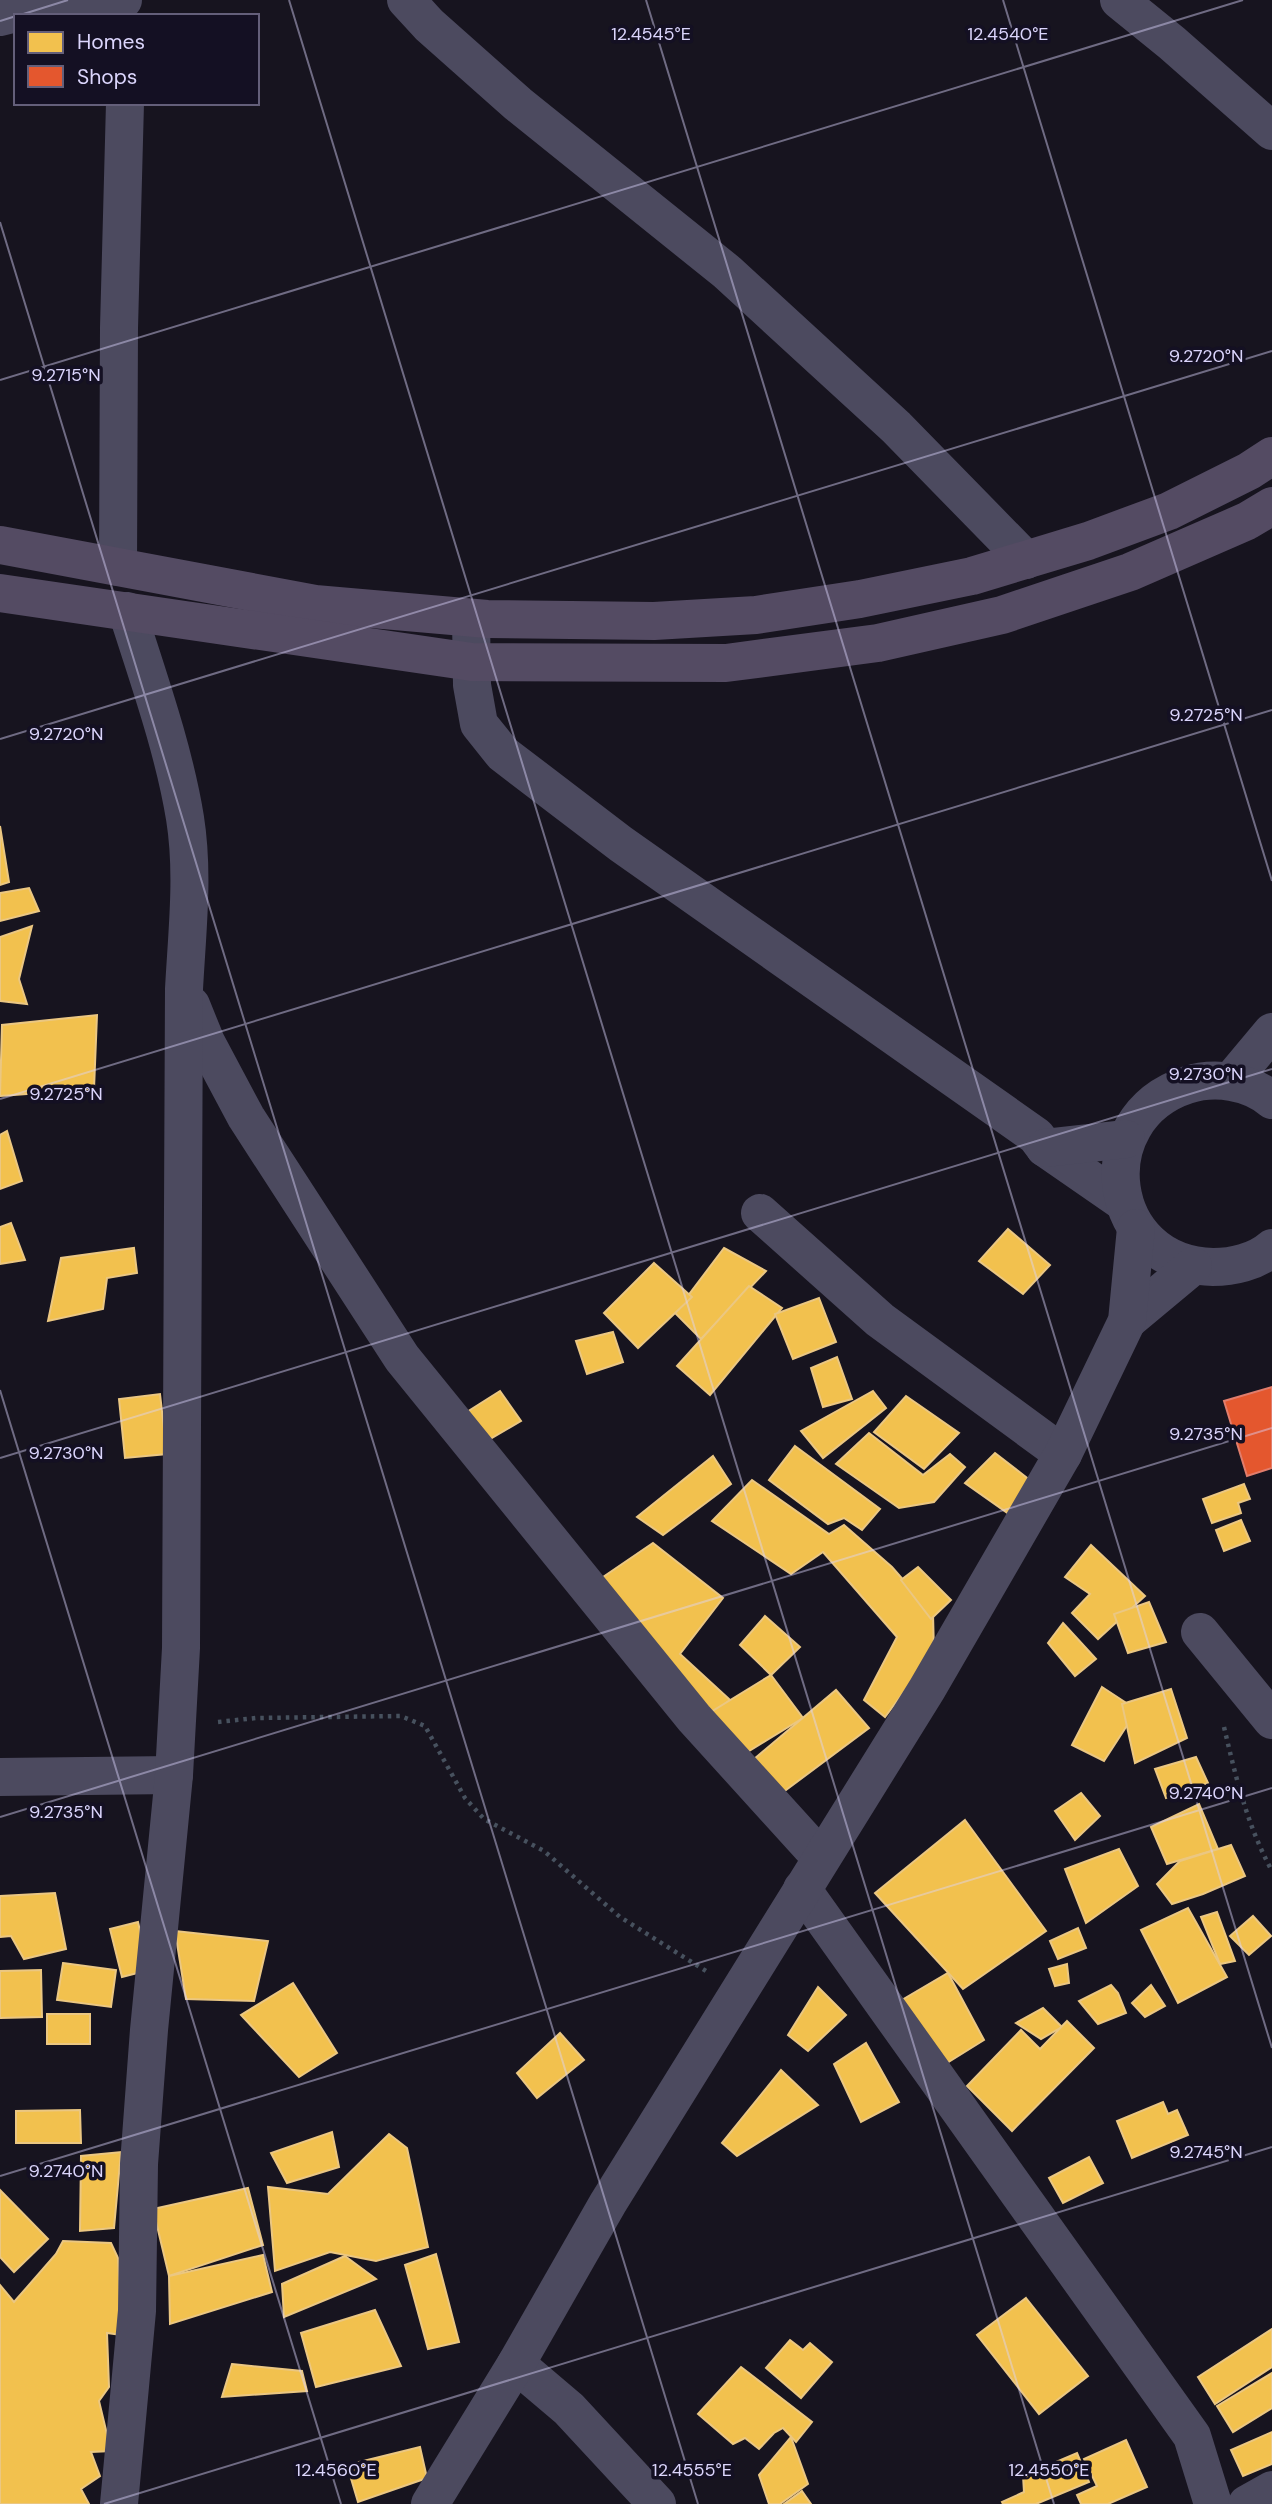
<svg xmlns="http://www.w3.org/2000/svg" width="1272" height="2504" font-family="'DM Sans',sans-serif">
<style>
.homes{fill:#f2c14e;stroke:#ebc782;stroke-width:2}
.shops{fill:#e4572e;stroke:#e17d6c;stroke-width:2}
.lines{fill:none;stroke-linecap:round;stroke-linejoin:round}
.path{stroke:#47515e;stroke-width:4.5;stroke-dasharray:3.5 5;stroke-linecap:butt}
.minor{stroke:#4c4a5f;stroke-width:38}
.major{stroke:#544b63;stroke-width:38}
.ticks{fill:none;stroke:#dbd5fc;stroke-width:2;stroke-opacity:0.45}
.ticks-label{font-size:18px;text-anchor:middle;fill:#dbd5fc;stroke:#141023;stroke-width:7;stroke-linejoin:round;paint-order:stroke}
</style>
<rect width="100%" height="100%" fill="#17141f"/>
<g class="homes">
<polygon points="0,826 9,882 0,885"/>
<polygon points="29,888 39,911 0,921 0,893"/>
<polygon points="32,926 19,979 27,1004 0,1001 0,937"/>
<polygon points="97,1015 94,1089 0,1096 2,1025"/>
<polygon points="7,1131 22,1181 0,1189 0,1135"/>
<polygon points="11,1223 25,1260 0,1264 0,1227"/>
<polygon points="1008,1229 1050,1265 1023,1294 979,1261"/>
<polygon points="134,1248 137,1273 107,1278 103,1309 48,1321 61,1258"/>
<polygon points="724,1248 766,1271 701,1339 675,1313"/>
<polygon points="654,1263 692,1297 638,1348 604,1313"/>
<polygon points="749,1286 782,1308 710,1395 677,1366"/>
<polygon points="819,1298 836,1342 793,1359 775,1314"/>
<polygon points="613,1332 623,1362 587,1374 576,1341"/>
<polygon points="837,1357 852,1399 823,1407 811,1368"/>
<polygon points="500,1391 521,1421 480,1445 459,1417"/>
<polygon points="873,1391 886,1408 823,1458 801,1431"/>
<polygon points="160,1394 167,1454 125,1458 119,1399"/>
<polygon points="906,1396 959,1433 924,1469 874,1432"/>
<polygon points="869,1433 923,1475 950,1454 965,1467 934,1502 899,1508 836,1464"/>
<polygon points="795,1446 880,1509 862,1530 844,1518 828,1524 769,1480"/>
<polygon points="995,1453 1040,1488 1020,1522 965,1483"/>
<polygon points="713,1456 731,1484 663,1535 637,1517"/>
<polygon points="752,1480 829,1534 844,1525 892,1567 933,1614 934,1652 885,1717 864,1700 897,1637 823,1552 791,1574 712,1521"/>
<polygon points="1244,1484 1250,1499 1238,1503 1241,1513 1212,1523 1203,1499"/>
<polygon points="1241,1520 1250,1541 1224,1551 1216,1530"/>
<polygon points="653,1543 723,1598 680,1654 730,1700 697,1725 587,1588"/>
<polygon points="1091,1545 1145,1596 1098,1639 1072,1613 1090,1594 1065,1577"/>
<polygon points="918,1567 951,1600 931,1619 901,1580"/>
<polygon points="1149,1602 1166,1642 1128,1653 1114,1614"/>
<polygon points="765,1616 800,1647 771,1675 740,1645"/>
<polygon points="1063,1623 1096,1659 1075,1676 1048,1643"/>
<polygon points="771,1675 803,1718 741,1756 706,1715"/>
<polygon points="1102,1687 1137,1710 1104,1761 1072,1745"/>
<polygon points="1171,1689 1187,1738 1135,1763 1122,1704"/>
<polygon points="836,1690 869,1728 770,1802 741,1770"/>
<polygon points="1196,1757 1208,1783 1166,1798 1155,1769"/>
<polygon points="1081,1793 1100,1816 1075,1840 1055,1811"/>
<polygon points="1199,1804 1218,1849 1167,1864 1151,1827"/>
<polygon points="965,1820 1046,1931 963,1989 875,1893"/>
<polygon points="1231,1845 1245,1876 1203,1894 1172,1904 1157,1884 1180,1861"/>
<polygon points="1119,1849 1138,1886 1086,1923 1065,1869"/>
<polygon points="55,1893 66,1949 24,1959 11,1936 0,1937 0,1896"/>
<polygon points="1188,1908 1227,1977 1178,2003 1141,1930"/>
<polygon points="1217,1912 1235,1961 1220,1964 1201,1917"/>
<polygon points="1253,1916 1271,1936 1249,1955 1230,1936"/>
<polygon points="138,1922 149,1970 122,1977 110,1929"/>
<polygon points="1078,1928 1086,1948 1058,1959 1050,1941"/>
<polygon points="175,1931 268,1941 254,2001 186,1999"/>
<polygon points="63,1963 116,1970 111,2007 57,2000"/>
<polygon points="1067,1964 1069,1983 1055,1986 1049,1969"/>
<polygon points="41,1970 42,2017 0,2018 0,1971"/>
<polygon points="948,1973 984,2040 939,2068 895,2004"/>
<polygon points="293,1983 337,2053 299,2077 241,2015"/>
<polygon points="1111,1985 1118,1993 1126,2013 1098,2024 1079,2001"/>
<polygon points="1151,1985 1165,2006 1145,2017 1132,2003"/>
<polygon points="818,1987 846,2015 808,2051 788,2035"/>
<polygon points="1043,2008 1062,2027 1041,2039 1016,2023"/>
<rect x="47" y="2014" width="43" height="30"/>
<polygon points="1067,2021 1094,2048 1012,2131 967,2086 1021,2030 1040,2049"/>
<polygon points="560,2033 584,2060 537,2098 517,2073"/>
<polygon points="866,2043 899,2102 861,2122 834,2064"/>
<polygon points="781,2070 818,2105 737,2156 722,2143"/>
<polygon points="1163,2102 1168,2114 1177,2110 1188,2135 1132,2158 1117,2121"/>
<polygon points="80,2110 81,2143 16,2143 16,2111"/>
<polygon points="332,2132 339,2167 287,2183 271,2153"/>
<polygon points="389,2134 407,2148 428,2247 376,2261 330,2252 275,2271 268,2187 328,2194"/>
<polygon points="121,2152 114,2228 80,2231 81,2156"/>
<polygon points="1089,2157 1103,2183 1063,2203 1049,2178"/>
<polygon points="248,2188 263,2245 169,2276 153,2209"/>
<polygon points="0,2190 48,2239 14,2272 0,2257"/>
<polygon points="63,2241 111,2243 118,2258 122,2335 107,2333 109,2387 99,2401 111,2451 91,2452 100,2476 81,2489 89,2504 0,2504 0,2285 14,2302 56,2254"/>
<polygon points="436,2254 459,2342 428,2349 405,2265"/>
<polygon points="263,2255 272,2292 170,2324 169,2276"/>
<polygon points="345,2256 376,2279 284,2317 282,2284"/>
<polygon points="1026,2298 1088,2376 1039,2414 977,2335"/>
<polygon points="375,2310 401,2366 316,2387 301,2333"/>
<polygon points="1272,2329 1272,2367 1215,2404 1198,2377"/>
<polygon points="790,2340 803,2350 810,2343 832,2362 801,2398 766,2368"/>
<polygon points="232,2364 302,2371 307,2391 222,2397"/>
<polygon points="741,2367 812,2422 796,2442 783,2428 774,2433 759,2449 745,2438 733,2444 698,2414"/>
<polygon points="1272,2373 1272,2408 1233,2432 1217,2406"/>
<polygon points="1272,2432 1272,2464 1243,2476 1231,2450"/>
<polygon points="791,2437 808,2484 780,2504 769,2504 759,2475"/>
<polygon points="1126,2440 1147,2487 1108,2504 1081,2504 1077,2495 1097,2486 1084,2459"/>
<polygon points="420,2447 427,2478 358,2502 347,2465"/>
<polygon points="1077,2453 1089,2482 1036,2504 1003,2504 1002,2502 1024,2492 1023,2476"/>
<polygon points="802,2491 811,2504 784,2504"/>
</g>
<polygon class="shops" points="1272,1387 1272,1468 1247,1476 1224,1401"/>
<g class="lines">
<g class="path">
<polyline points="218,1722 256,1718 401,1716 425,1726 465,1798 484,1819 544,1851 620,1917 706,1971"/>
<path d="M1224,1727C1236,1778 1247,1825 1272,1871"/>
</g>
<g class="minor">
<polyline points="406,0 429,25 518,104 727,272 896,427 1026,560"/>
<polyline points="1119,0 1172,43 1272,131"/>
<polyline points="0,17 28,10 123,0"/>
<polyline points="118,567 119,328 125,103"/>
<polyline points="471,618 472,685 479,724 503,754 621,844 1036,1136 1045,1148 1123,1202"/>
<polyline points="191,1005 206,1042 246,1117 402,1358 694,1718 821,1858"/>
<polyline points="1231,1081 1272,1032"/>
<path d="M1272,1100C1249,1081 1215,1076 1187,1085C1086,1118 1105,1265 1213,1267C1232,1267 1256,1262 1272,1248"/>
<polyline points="1045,1148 1126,1139"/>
<polyline points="760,1213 880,1320 1063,1454"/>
<polyline points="1127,1321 1193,1266"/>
<polyline points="1200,1632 1272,1720"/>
<polyline points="0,1777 174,1775"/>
<polyline points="802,1889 1192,2436 1213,2504"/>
<polyline points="516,2364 569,2409 657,2504"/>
<path d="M119,2504L137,2311L139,2164L149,2030L174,1775L181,1648L184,989C187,932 194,874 185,818C174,750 148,677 127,611"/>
<polyline points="430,2504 516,2364 608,2203 927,1689 1063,1454 1127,1321 1136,1228"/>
<polyline points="1247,2504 1272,2490"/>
</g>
<g class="major">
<polyline points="0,545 315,604 487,619 654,621 756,615 860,599 972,576 1088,541 1169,511 1249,471 1272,456"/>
<polyline points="0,593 472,662 726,663 878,643 1002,615 1130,572 1247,521 1272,506"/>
</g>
</g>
<path class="ticks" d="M289,0L1054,2504M646,0L1272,2048M1003,0L1272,881M17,16L68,0M0,21L16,16M0,222L698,2504M0,380L1243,0M0,739L1272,351M0,1099L1272,710M0,1390L341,2504M0,1458L1272,1069M0,1817L1272,1428M0,2176L1272,1788M104,2504L1272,2147"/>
<g class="ticks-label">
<text x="651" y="40">12.4545°E</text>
<text x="1008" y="40">12.4540°E</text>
<text x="1206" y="362">9.2720°N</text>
<text x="66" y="381">9.2715°N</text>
<text x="1206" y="721">9.2725°N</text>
<text x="66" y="740">9.2720°N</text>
<text x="1206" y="1080">9.2730°N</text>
<text x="66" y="1100">9.2725°N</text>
<text x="1206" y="1440">9.2735°N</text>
<text x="66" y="1459">9.2730°N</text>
<text x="1206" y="1799">9.2740°N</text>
<text x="66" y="1818">9.2735°N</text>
<text x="1206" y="2158">9.2745°N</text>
<text x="66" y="2177">9.2740°N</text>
<text x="336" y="2476">12.4560°E</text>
<text x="692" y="2476">12.4555°E</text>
<text x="1049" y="2476">12.4550°E</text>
</g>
<rect x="14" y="14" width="245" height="91" fill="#141023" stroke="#645f7a" stroke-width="2"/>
<rect x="28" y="32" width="35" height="21" fill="#f2c14e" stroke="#645f7a" stroke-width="2"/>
<text x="77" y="49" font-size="21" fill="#dbd5fc">Homes</text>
<rect x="28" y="66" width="35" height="21" fill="#e4572e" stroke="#645f7a" stroke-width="2"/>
<text x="77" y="84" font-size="21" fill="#dbd5fc">Shops</text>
</svg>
